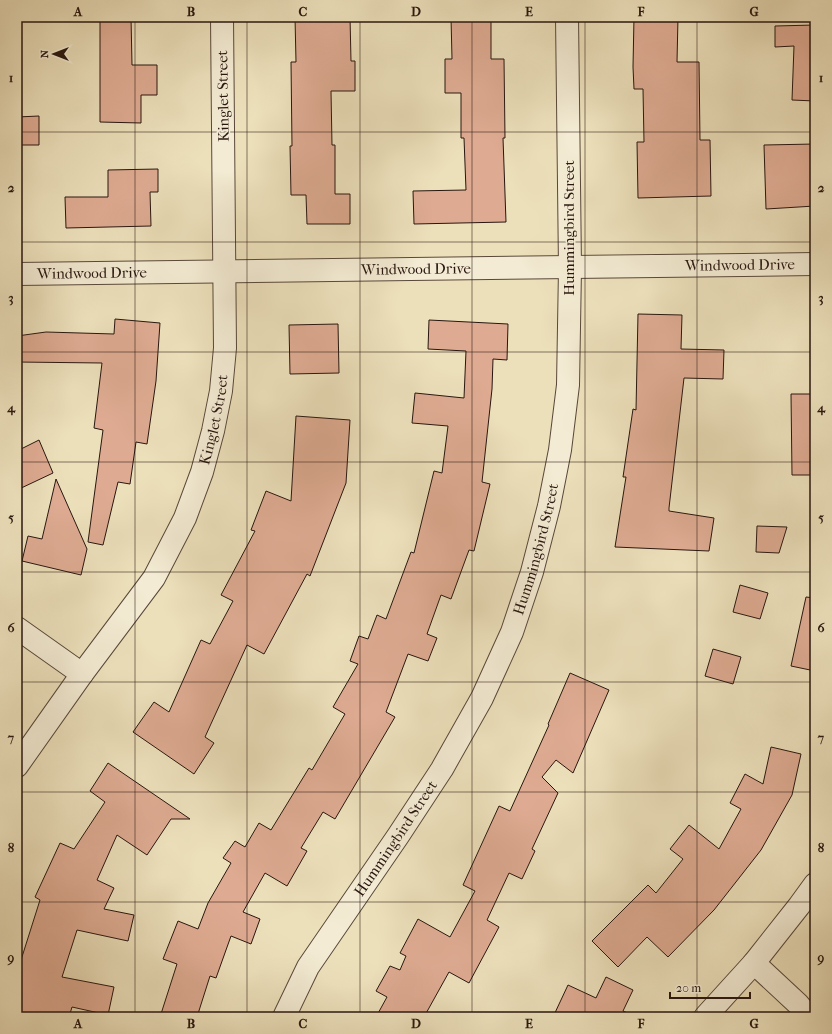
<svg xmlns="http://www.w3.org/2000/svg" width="832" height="1034" font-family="'IM FELL French Canon',serif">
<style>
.building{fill:#deab92;stroke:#28160f}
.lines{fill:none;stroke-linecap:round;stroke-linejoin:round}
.minor-casing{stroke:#59483a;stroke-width:24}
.minor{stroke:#f3ebd3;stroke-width:22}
.grid{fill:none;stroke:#28160f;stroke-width:1;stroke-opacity:0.55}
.labels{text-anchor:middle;stroke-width:3;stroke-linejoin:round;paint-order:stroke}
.street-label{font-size:15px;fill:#28160f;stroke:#f3ebd3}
.neatline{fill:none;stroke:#28160f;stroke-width:1.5}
.grid-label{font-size:13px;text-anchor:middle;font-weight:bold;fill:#28160f}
</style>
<rect width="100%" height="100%" fill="#ece0bb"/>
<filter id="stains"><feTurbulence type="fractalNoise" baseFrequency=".005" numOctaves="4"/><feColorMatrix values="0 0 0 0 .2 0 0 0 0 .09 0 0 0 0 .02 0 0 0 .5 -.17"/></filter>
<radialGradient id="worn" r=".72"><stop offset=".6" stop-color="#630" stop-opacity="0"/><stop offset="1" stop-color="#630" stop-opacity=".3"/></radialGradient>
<g class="building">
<polygon points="100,17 131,17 132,65 157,65 157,95 141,95 141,123 100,122"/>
<polygon points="295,17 350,17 351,61 355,61 355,91 331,91 332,145 335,145 335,194 350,194 350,224 307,224 306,195 291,195 290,146 292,146 291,62 296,62"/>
<polygon points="451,17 491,17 491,59 504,59 505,138 503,138 506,222 414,224 413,191 466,190 464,138 461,138 461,93 445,93 445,59 452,59"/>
<polygon points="634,17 678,17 677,62 699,62 700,140 710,140 711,196 638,198 637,142 644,142 643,89 634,89 633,67"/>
<polygon points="815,25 815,101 792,100 794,46 775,47 775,26"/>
<polygon points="39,116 39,145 17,145 17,117"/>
<polygon points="815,144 815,206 766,209 764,145"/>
<polygon points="158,169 158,192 150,192 151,226 66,228 65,197 108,197 108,170"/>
<polygon points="638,314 682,315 681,349 724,350 723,379 684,378 669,508 669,511 714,518 709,551 615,547 626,477 623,477 633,409 636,410"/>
<polygon points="115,319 160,323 156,381 147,444 136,442 130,484 118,482 103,545 88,542 103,430 94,428 102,363 17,362 17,336 46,332 114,334"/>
<polygon points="429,320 508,324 507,360 493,359 492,389 482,482 490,484 474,551 469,550 451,599 441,595 427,634 437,638 428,661 408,654 386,712 395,717 335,819 323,812 301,848 307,851 287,886 265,873 243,912 260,919 251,944 231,936 216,978 210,976 197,1017 160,1017 177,964 163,959 178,921 198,929 208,903 231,863 223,858 235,841 245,847 259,823 271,830 309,768 312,770 345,714 333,707 358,664 350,661 359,636 368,639 377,615 386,619 411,552 414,553 434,471 442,473 448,426 412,423 415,393 464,398 466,351 428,349"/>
<polygon points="338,324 339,373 290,374 289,325"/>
<polygon points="791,394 815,394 815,475 792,475"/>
<polygon points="296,416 350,420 346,483 310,576 307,574 264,654 247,645 205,737 214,743 194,774 133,732 154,702 169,712 201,640 210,644 233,601 221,595 255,531 251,530 266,491 291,501"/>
<polygon points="39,440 53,473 17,490 17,451"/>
<polygon points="56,479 87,549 81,575 22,561 28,536 42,539"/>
<polygon points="757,526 787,527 779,553 756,552"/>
<polygon points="740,585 768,593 760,619 733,612"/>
<polygon points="806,597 815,598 815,671 791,666"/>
<polygon points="713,649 741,657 733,684 705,676"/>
<polygon points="570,673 609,690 573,773 556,760 542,777 558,793 532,849 535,851 522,879 509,873 487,920 499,927 469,983 449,972 424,1017 376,1017 387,997 376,991 390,966 400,970 406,956 400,953 418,919 450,937 475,891 463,885 499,806 510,811 549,725 548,724"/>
<polygon points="771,747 801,754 792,795 761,850 714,910 668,957 647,937 618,967 592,941 648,885 656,893 683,859 670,849 689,825 719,849 741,809 730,803 745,774 763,784"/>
<polygon points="108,763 190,819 171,819 147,855 117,835 97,880 114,888 104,909 134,915 128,941 77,930 62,977 114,987 108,1015 72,1007 69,1017 17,1017 17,959 21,960 40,900 35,897 60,843 74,849 105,802 90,791"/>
<polygon points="606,977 633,990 623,1011 637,1017 553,1017 568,985 596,998"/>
</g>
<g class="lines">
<defs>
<g id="minor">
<path id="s1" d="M17,274L815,264"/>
<polyline points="17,628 82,674"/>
<path id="s2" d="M17,766L82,674L154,578L185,518L202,472L213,431L221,391L225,348L222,17"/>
<polyline points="754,963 798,1004 809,1017"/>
<path id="s3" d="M284,1017L308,967L398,836L442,769L482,698L512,632L532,572L549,506L560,450L568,385L570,268L567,17"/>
<polyline points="705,1017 754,963 799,906 815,884"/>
</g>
</defs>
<use href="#minor" class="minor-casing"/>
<use href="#minor" class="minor"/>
</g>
<path class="grid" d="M135,17V1017M247,17V1017M360,17V1017M472,17V1017M585,17V1017M697,17V1017M17,132H815M17,242H815M17,352H815M17,462H815M17,572H815M17,682H815M17,792H815M17,902H815"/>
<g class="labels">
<g class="street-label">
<text transform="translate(223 96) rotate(-91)" y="5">Kinglet Street</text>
<text transform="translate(569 228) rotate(-90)" y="5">Hummingbird Street</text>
<text dy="5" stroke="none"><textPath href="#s1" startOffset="723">Windwood Drive</textPath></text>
<text dy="5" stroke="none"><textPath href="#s1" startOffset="399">Windwood Drive</textPath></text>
<text dy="5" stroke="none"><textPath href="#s1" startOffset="75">Windwood Drive</textPath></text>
<text dy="5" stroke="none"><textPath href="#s2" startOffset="403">Kinglet Street</textPath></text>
<text dy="5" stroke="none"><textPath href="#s3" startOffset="535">Hummingbird Street</textPath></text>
<text dy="5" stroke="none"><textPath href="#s3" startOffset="211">Hummingbird Street</textPath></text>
</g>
</g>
<rect width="832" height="1034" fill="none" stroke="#ece0bb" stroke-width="44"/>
<g transform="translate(54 54) rotate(270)" stroke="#f3ebd3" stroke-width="3" paint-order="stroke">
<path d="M0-3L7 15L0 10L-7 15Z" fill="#28160f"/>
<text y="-6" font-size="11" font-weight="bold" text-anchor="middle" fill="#28160f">N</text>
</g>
<path d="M670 992v6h80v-6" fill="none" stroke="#28160f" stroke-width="2"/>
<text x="676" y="992" font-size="12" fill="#28160f" stroke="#f3ebd3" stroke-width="3" paint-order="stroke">20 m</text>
<rect x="22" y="22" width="788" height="990" class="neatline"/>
<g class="grid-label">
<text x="78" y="16">A</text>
<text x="191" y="16">B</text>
<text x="303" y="16">C</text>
<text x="416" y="16">D</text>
<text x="529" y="16">E</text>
<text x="641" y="16">F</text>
<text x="754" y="16">G</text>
<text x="11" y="82">1</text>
<text x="821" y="82">1</text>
<text x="11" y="192">2</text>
<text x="821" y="192">2</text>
<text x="11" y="302">3</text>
<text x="821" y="302">3</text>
<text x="11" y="412">4</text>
<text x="821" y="412">4</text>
<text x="11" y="522">5</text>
<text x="821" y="522">5</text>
<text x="11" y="632">6</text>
<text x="821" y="632">6</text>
<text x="11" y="742">7</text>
<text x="821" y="742">7</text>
<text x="11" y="852">8</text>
<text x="821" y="852">8</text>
<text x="11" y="962">9</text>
<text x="821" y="962">9</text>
<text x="78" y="1028">A</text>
<text x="191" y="1028">B</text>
<text x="303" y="1028">C</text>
<text x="416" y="1028">D</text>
<text x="529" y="1028">E</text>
<text x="641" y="1028">F</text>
<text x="754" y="1028">G</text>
</g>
<rect width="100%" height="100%" filter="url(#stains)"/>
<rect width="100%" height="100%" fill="url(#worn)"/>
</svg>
